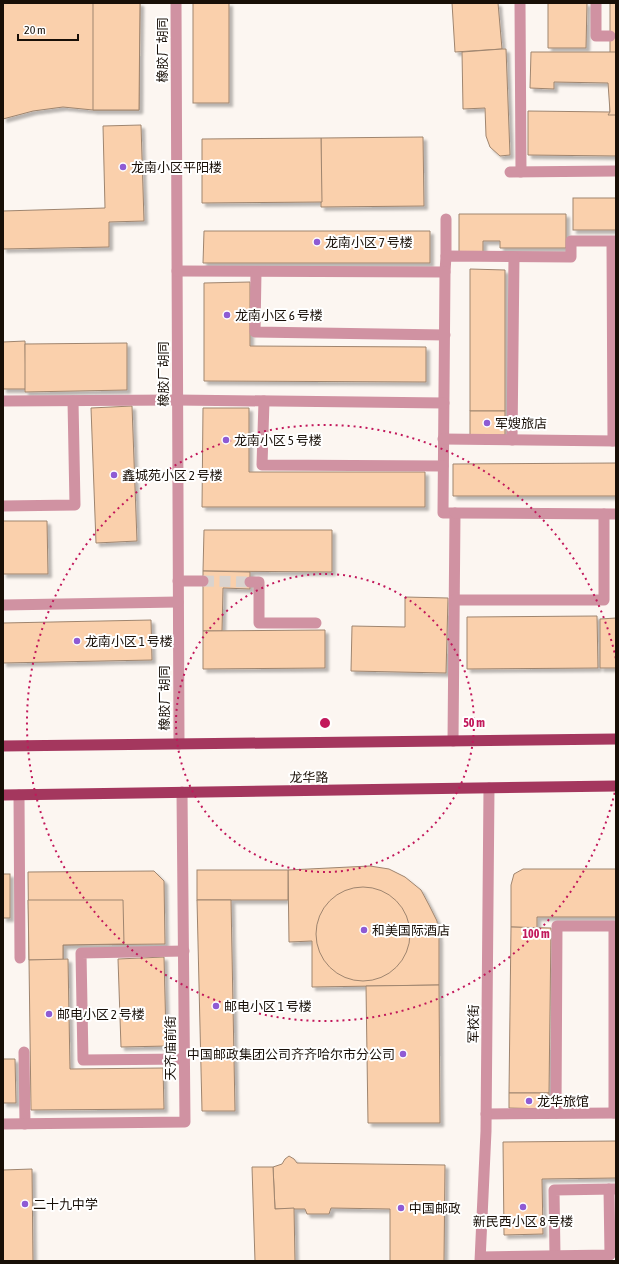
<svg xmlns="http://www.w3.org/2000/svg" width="619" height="1264" font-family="'Asap Condensed','Noto Sans SC',sans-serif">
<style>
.building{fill:#fad0ac;stroke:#9f856f;filter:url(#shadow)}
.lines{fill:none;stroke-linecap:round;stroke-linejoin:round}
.minor-tunnel{stroke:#dad3ce;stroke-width:11;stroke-dasharray:11 5.5;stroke-linecap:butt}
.minor{stroke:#d092a2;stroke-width:11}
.primary{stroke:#a4375e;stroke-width:11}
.ring{fill:none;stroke:#c2185b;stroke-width:2;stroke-dasharray:2 4}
.poi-dot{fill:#8e5bd4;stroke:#fff;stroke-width:1.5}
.labels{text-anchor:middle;stroke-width:4;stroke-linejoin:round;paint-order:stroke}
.street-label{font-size:13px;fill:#180f07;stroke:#fff}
.poi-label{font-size:13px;fill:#180f07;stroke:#fff;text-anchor:start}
.centre{fill:#c2185b;stroke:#fff;stroke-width:2}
.ring-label{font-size:12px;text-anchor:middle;font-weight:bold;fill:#c2185b;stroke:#fff;stroke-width:4;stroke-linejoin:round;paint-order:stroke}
</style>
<defs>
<filter id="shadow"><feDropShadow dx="3.5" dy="3.5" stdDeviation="1" flood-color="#0004"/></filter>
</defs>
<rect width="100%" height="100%" fill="#fcf6f1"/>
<g class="building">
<polygon points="3,3 140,3 139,110 93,110 63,107 33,111 3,119"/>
<polygon points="93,3 140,3 139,110 93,110"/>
<rect x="193" y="3" width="36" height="100"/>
<polygon points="452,3 498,3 502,49 455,52"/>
<polygon points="548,3 587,3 586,48 548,48"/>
<polygon points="610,3 616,3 616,156 528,155 528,111 610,112"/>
<polygon points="502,49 506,49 510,155 500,156 490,147 486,136 485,108 463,109 462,52"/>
<polygon points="531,52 616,52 616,115 608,115 610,112 608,83 554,82 554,89 530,88"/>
<polygon points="141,125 144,221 109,222 109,247 3,249 3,211 105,208 103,126"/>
<polygon points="423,137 424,206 321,207 321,138"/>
<polygon points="321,138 322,202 202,203 202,139"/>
<rect x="573" y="198" width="43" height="32"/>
<polygon points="459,214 566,214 566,248 500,248 500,241 483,241 483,253 459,254"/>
<polygon points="204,231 430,231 430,263 203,263"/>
<polygon points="470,269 505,270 505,411 470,411"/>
<polygon points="250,282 250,346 426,347 426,382 204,381 204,283"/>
<polygon points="25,341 26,389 3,389 3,342"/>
<polygon points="127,343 127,390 25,392 25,344"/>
<polygon points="132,406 137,541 96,543 91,408"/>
<polygon points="203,408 249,408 249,472 425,472 425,507 202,507"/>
<rect x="470" y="411" width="35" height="24"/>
<polygon points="616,463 616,496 453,496 453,464"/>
<polygon points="3,521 47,521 48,574 3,574"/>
<polygon points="204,530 332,530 332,572 203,571"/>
<polygon points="203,571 250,572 250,589 223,588 222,631 203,631"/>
<polygon points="616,595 616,668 600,668 600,619 616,618"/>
<polygon points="405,597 448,598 446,673 351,671 352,626 405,627"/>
<polygon points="597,616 598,668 467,669 467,617"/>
<polygon points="151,620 152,660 3,663 3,623"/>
<polygon points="325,630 325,668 203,669 203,631"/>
<polygon points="370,866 389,869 405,877 421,890 429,905 437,921 439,939 439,985 312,987 312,941 289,942 288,870"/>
<polygon points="523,869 616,869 616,917 537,917 537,928 511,927 511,885 514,874"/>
<rect x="197" y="870" width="91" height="30"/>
<polygon points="154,871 164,881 165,944 63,945 63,960 29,960 28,872"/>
<rect x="3" y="874" width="7" height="44"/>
<circle cx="363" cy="934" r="47"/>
<polygon points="28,900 123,900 124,944 63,945 63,960 29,960"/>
<polygon points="197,900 231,900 235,1111 202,1111"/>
<polygon points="511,927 551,928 549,1093 509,1093"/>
<polygon points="164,957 166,1036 170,1039 170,1045 168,1046 121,1047 118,959"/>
<polygon points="68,959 70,1069 163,1068 164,1109 31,1110 29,960"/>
<polygon points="439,985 440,1123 368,1123 366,986"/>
<polygon points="3,1059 15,1059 16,1103 3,1103"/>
<polygon points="509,1093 549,1093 549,1109 509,1108"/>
<polygon points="616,1141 616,1178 542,1179 543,1234 504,1235 503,1142"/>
<polygon points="289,1156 294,1159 297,1163 445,1165 444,1261 390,1261 390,1209 331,1208 329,1214 307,1214 305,1209 275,1209 273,1167 282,1164 285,1159"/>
<polygon points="252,1167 273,1167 275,1209 294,1208 295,1261 255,1261"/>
<polygon points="32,1169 33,1261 3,1261 3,1170"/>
</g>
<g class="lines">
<polyline class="minor-tunnel" points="203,581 250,582"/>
<g class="minor">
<polyline points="176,3 179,744"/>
<polyline points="520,3 521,172"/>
<polyline points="596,3 596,36 610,36"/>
<polyline points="510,172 616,171"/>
<polyline points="612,242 613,441"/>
<polyline points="446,256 446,219"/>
<polyline points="177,271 445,272 446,256 571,257 571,241 616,241"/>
<polyline points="256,272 255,332 445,335"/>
<polyline points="445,272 443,513 455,513 453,741"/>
<polyline points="3,401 177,400 444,403"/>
<polyline points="264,401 262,465 443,466"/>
<polyline points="443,439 616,441"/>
<polyline points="512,440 514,257"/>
<polyline points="3,506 75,505 73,401"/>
<polyline points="455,513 616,514"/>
<polyline points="178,581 203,581"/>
<polyline points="250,582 259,582 259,623 316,623"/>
<polyline points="454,600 604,600 604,514"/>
<polyline points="3,605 178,602"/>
<polyline points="19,795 20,958"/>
<polyline points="184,951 81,953 83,1060 184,1059"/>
<polyline points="24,1052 25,1124"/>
<polyline points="556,1113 557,926 614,926 614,1113"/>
<polyline points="486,1114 616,1113"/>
<polyline points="3,1124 185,1122 182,792"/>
<polyline points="555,1256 554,1190 615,1189"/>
<polyline points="481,1257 610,1255 609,1189"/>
<polyline points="480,1261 486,1131 489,788"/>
</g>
<g class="primary">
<polyline points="3,746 616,739"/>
<polyline points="3,795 616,786"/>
</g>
</g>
<g class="ring">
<circle cx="325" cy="723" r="149"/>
<path d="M616 787A298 298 0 1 1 616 659"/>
</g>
<g class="poi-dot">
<circle cx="123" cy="167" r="4"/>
<circle cx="317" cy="242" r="4"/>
<circle cx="227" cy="315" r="4"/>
<circle cx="487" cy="423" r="4"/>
<circle cx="226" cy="440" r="4"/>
<circle cx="114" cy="475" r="4"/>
<circle cx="77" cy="641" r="4"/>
<circle cx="364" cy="930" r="4"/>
<circle cx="216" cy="1006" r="4"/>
<circle cx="49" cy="1014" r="4"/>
<circle cx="403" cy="1054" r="4"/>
<circle cx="529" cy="1101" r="4"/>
<circle cx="25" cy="1204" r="4"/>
<circle cx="523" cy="1207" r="4"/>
<circle cx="401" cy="1208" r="4"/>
</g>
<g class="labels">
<g class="street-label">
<text transform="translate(162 50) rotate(-90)" y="5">橡胶厂胡同</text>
<text transform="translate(163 374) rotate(-90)" y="5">橡胶厂胡同</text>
<text transform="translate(164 698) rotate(-90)" y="5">橡胶厂胡同</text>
<text transform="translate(309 777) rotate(-1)" y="5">龙华路</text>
<text transform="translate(473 1024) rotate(-89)" y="5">军校街</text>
<text transform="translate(170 1048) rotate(-90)" y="5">天齐庙前街</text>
</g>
<g class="poi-label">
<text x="131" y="172">龙南小区平阳楼</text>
<text x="325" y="247">龙南小区 7 号楼</text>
<text x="235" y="320">龙南小区 6 号楼</text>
<text x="495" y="428">军嫂旅店</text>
<text x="234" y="445">龙南小区 5 号楼</text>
<text x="122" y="480">鑫城苑小区 2 号楼</text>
<text x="85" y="646">龙南小区 1 号楼</text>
<text x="372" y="935">和美国际酒店</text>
<text x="224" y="1011">邮电小区 1 号楼</text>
<text x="57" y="1019">邮电小区 2 号楼</text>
<text x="395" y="1059" text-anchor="end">中国邮政集团公司齐齐哈尔市分公司</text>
<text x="537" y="1106">龙华旅馆</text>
<text x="33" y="1209">二十九中学</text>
<text x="409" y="1213">中国邮政</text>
<text x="523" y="1226" text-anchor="middle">新民西小区 8 号楼</text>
</g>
</g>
<circle cx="325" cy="723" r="6" class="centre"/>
<g class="ring-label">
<text x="474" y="727">50 m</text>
<text x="536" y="938">100 m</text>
</g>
<rect width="619" height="1264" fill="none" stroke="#180f07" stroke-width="8"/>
<path d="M18 34v6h60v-6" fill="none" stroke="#180f07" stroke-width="2"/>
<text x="24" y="34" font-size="12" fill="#180f07" stroke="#ffffff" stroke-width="3" paint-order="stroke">20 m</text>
</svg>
